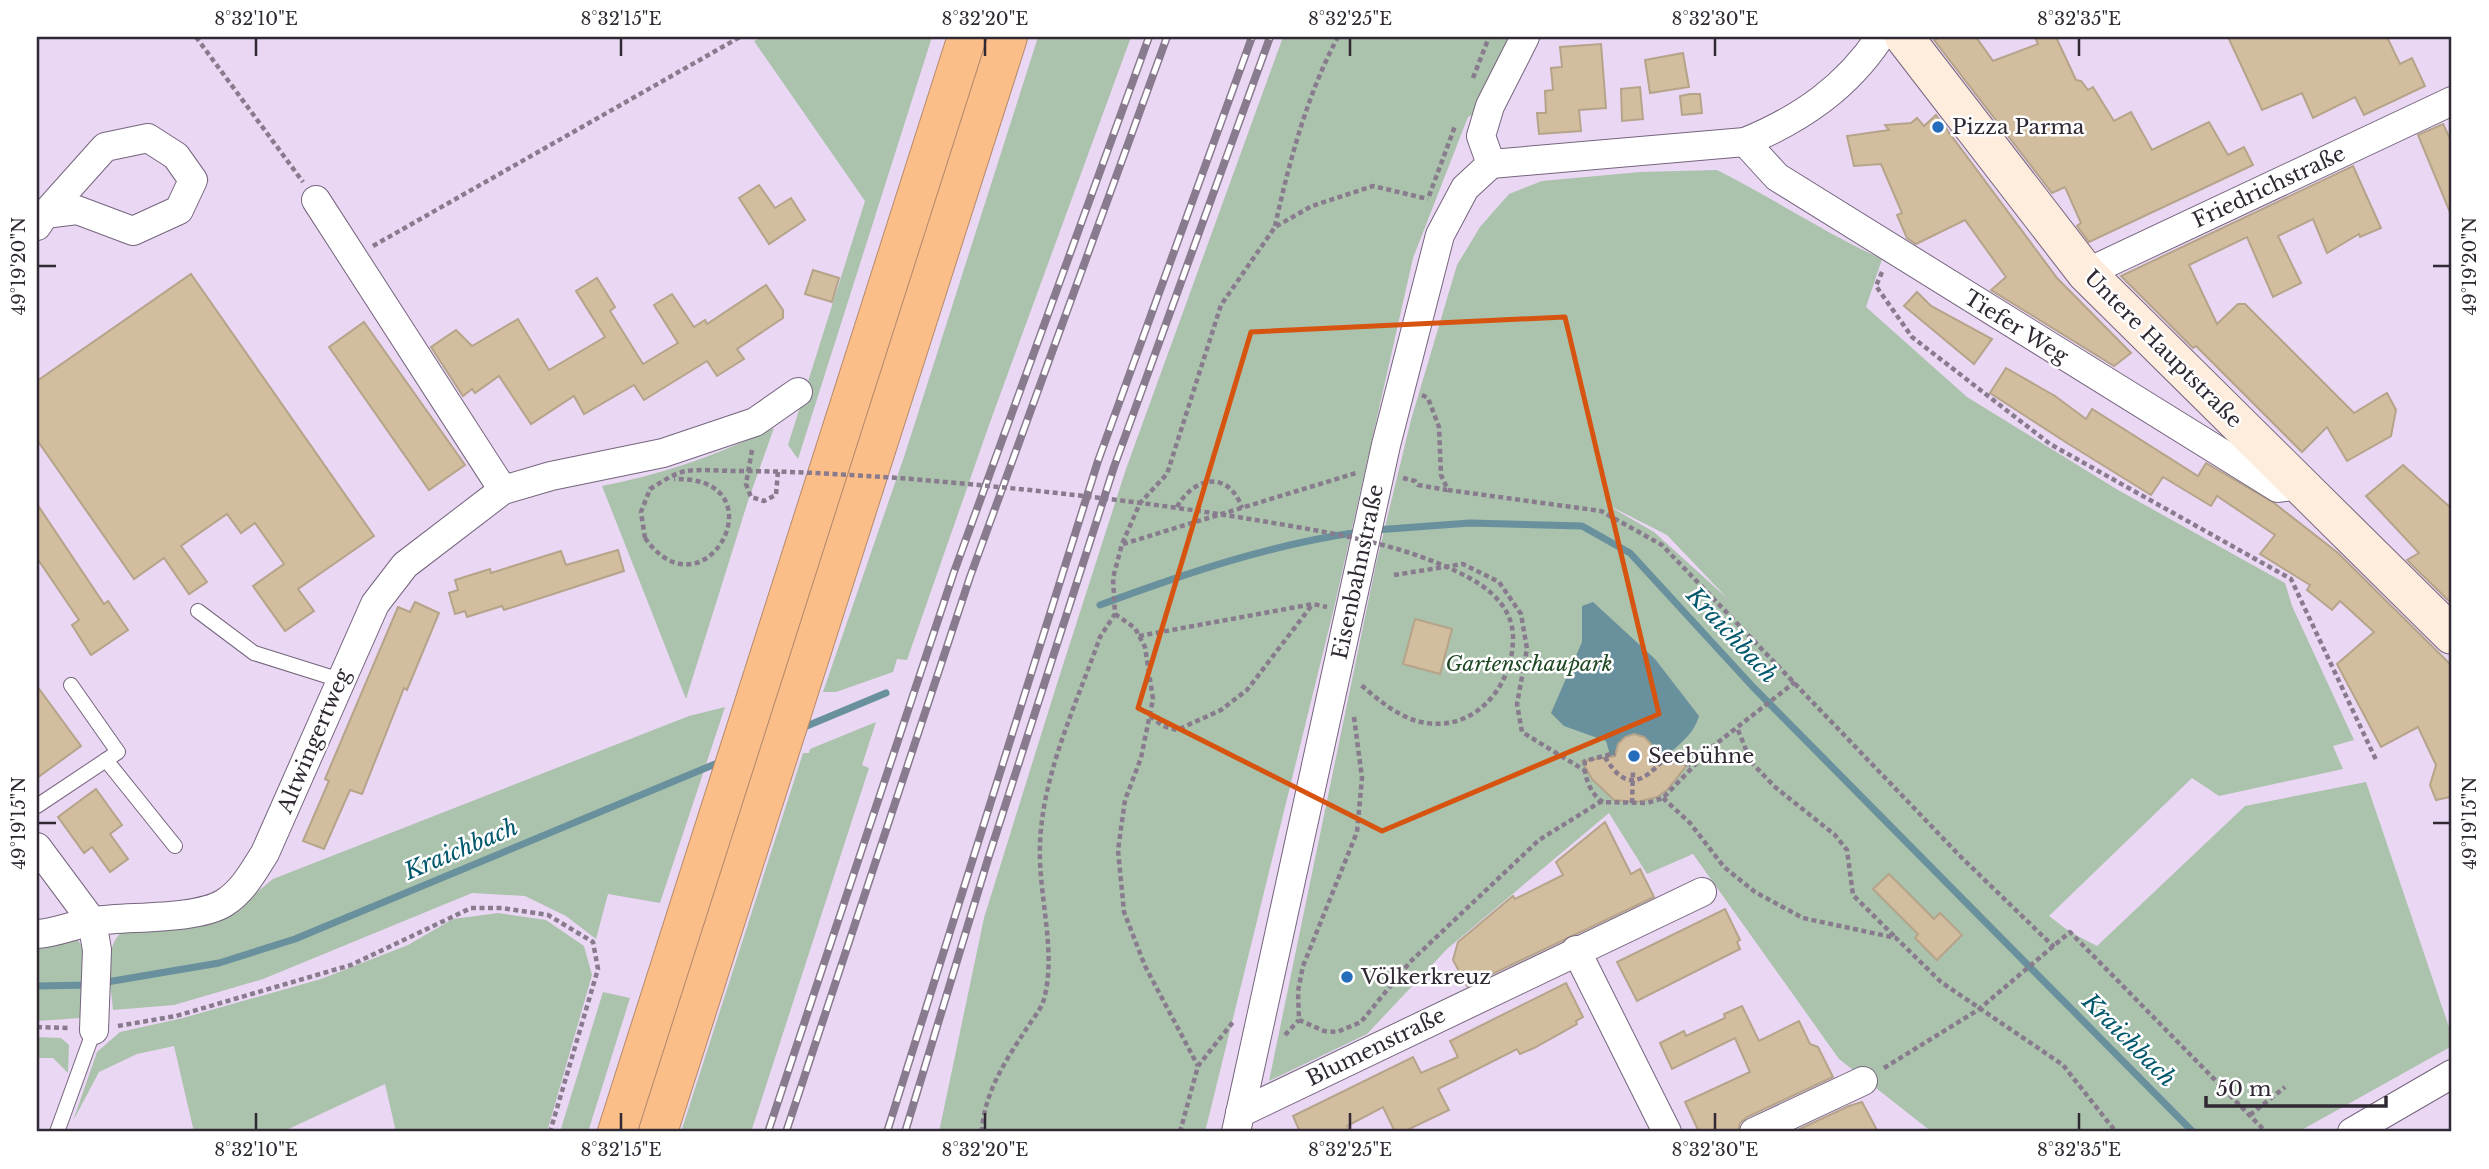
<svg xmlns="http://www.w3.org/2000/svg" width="2489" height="1169" font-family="'Libre Baskerville',serif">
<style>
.green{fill:#abc2ac;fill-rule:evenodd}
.water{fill:#69909d}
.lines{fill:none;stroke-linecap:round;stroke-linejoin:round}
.stream{stroke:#69909d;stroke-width:7}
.building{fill:#d2bd9f;stroke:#b5a48a;stroke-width:2}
.lane-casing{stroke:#75657d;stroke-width:16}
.street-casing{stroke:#75657d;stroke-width:30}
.secondary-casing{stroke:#75657d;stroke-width:40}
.highway-casing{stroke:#b48a6b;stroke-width:40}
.path{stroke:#887b8e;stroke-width:4.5;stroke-dasharray:5 3.5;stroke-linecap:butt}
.lane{stroke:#fff;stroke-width:14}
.street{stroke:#fff;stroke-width:28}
.secondary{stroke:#feecdc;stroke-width:38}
.highway{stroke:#fbbe89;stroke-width:38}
.rail-casing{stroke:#887b8e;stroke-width:8}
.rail{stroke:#fff;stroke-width:5;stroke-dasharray:16;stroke-linecap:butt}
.path-bridge{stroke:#887b8e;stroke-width:4.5;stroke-dasharray:5 3.5;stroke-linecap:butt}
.marked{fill:none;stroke:#d65410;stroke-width:5;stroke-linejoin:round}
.ticks{fill:none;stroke:#302933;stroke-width:2.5}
.poi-dot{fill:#246cbc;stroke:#fff;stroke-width:2.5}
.labels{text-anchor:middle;stroke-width:5;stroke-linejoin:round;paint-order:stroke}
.poi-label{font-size:21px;fill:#302933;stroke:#fff;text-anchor:start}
.street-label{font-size:21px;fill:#302933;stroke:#fff}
.park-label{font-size:21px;font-style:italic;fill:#1f4824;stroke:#fff}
.water-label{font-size:23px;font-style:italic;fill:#02586c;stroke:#fff}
.neatline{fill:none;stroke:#302933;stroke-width:2.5}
.ticks-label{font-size:18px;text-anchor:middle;fill:#302933}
</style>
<rect width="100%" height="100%" fill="#ead7f3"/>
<g class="green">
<polygon points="762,37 932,37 798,459 788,445 865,201 754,41"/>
<polygon points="1038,37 1131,37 989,425 907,660 897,659 893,672 836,692 823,692 905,454"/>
<polygon points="1283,37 1523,37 1490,106 1468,117 1413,258 1334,608 1205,1132 939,1132 984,918 1055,690 1126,469"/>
<path d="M1717,170C1773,198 1825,233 1882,259L1866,307L1967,397L2118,490L2285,583L2292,606L2354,740L2333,746L2343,769L2219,796L2192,778L2049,916L2070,932L2097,946L2245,806L2366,782L2452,1036V1046L2298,1132H1932L1839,1059L1693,854L1647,874L1609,813L1447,949L1367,1034L1269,1081L1376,564L1411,420L1457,265L1480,227L1509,194L1542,181L1640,172ZM1602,502L1667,535L1728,599L1654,532Z"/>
<path d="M774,428L748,501L686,699L602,486C663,474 717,455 774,428Z"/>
<path d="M725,707L660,903L608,894L596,939L566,916L525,896L472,893L263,979L174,1005L113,1010C111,983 101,948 124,930L233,912L273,879L689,716Z"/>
<polygon points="876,722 862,765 869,768 751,1132 681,1132 803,753 809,753 810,749"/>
<polygon points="498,913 546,920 584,946 592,975 547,1132 396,1132 385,1084 282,1132 194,1132 174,1046 137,1054 99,1072 73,1121 97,1052 120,1032 183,1018 321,979 408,945 453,919"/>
<path d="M73,937C93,945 82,999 81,1018L37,1021V942Z"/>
<polygon points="603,992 630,998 588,1132 560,1132"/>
<polygon points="37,1037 61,1038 69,1045 68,1073 53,1058 37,1058"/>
</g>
<path class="water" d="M1593,602L1655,659L1699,716C1692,741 1668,750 1653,770L1612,762L1606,741L1564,726L1551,713L1582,642V606Z"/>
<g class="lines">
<g class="stream">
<polyline points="1375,530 1470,523 1582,526 1630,553 1753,687 2193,1132"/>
<path d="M1100,605C1184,574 1271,544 1360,532"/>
<polyline points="802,728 886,693"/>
<polyline points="101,983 219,963 295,939 720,762"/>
<polyline points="37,986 89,985"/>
</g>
</g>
<g class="building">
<polygon points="1942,37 1976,37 1993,61 2038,44 2035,37 2056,37 2076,80 2081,81 2088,90 2093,87 2114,121 2131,112 2152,150 2209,122 2228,155 2244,147 2253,165 2089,242 2077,226 2081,223 2065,187 2052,193 1934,40"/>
<polygon points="2228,37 2387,37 2400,64 2412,58 2425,86 2364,115 2355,97 2313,118 2302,93 2262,110"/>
<polygon points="1601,44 1606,108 1579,110 1581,131 1539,134 1537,113 1546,113 1545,91 1553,90 1551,68 1562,67 1560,47"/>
<polygon points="1683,53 1689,87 1650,93 1645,60"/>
<polygon points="1640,87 1643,119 1622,121 1621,89"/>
<polygon points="1690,94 1700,94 1702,113 1682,115 1680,96"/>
<polygon points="1936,115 2057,278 2131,353 2114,366 1991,290 2006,277 1965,220 1916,244 1907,238 1897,215 1902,213 1881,164 1854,166 1847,136 1889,130 1885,125 1911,123 1917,118 1924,126"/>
<polygon points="2443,124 2452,143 2452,217 2418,135"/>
<polygon points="2353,166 2381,228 2360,237 2359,234 2327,253 2313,219 2278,236 2301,283 2273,297 2247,237 2189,265 2217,324 2238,304 2245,304 2354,413 2387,393 2396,410 2391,436 2347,461 2327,427 2302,452 2196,346 2193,348 2121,276"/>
<polygon points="759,185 775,208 791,198 805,220 769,244 739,198"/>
<polygon points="813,270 839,278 832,302 805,294"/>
<polygon points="191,274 374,536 298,589 314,611 285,631 253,586 284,564 255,523 241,533 227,514 181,546 207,582 189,594 164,558 134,579 37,440 37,381"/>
<polygon points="597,278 615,307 610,311 643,364 678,343 654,305 672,294 694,327 705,320 707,324 766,285 783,310 783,318 737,349 744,359 717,376 707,361 644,400 634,385 584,414 574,396 531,424 499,376 475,393 472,389 463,396 431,347 456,330 472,346 518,319 549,370 605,337 576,291"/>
<polygon points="1917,292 1931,306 1992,339 1974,364 1904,306"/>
<polygon points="364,322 465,465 429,490 329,347"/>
<polygon points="2006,368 2055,396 2086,419 2092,409 2198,476 2206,463 2274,503 2338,553 2452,666 2452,801 2450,797 2436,800 2430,785 2436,765 2418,727 2381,747 2337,664 2374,632 2340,601 2332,610 2307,590 2310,585 2260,554 2275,535 2217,496 2211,506 2163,477 2151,495 2067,443 1990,393"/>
<polygon points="2403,465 2452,509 2452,604 2407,560 2419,553 2366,496"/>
<polygon points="37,504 104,604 108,601 128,630 91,655 72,625 79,620 37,558"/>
<polygon points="618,550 624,571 504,610 502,606 467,617 465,611 455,614 449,593 458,590 455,580 490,569 491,573 561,551 566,565"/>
<polygon points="415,602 439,613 407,690 404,688 362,794 350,790 324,849 303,841 329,781 325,779 398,607 410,612"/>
<polygon points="1415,619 1452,629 1440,674 1403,664"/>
<polygon points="37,686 81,746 37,778"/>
<polygon points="1634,734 1644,737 1651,744 1655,760 1687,765 1667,790 1657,797 1637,802 1614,800 1592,779 1582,761 1615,756 1618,744 1625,737"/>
<polygon points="96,789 122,825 110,834 128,859 110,872 92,847 84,853 58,817"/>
<polygon points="1605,822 1631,874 1640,869 1654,897 1467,986 1453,960 1458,942 1513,896 1515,899 1563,875 1556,862"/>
<polygon points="1889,874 1934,919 1940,913 1962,935 1937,960 1915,938 1918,934 1873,889"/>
<polygon points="1725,909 1740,940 1737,942 1740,949 1637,1001 1617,962"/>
<polygon points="1566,983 1583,1017 1576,1021 1577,1024 1534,1048 1520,1054 1517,1049 1438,1089 1449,1110 1403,1132 1395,1132 1383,1107 1347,1126 1350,1132 1300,1132 1293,1116 1413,1057 1421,1073 1458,1057 1450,1041"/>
<polygon points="1742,1006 1759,1041 1799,1021 1810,1044 1818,1047 1833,1077 1747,1117 1740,1123 1738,1132 1699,1132 1685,1102 1750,1072 1735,1038 1672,1069 1660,1043 1684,1031 1686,1036 1725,1018 1724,1014"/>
<polygon points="1862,1102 1878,1132 1793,1132 1849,1106"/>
</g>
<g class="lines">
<defs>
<g id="lane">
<polyline points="198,611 254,653 340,680"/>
<polyline points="106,760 175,846"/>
<polyline points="37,806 118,752 71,685"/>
<polyline points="57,1132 94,1030"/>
</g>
<g id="street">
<polyline points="1745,142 1777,177 2278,488 2299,485"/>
<path d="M1491,164L1745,142C1801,119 1847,87 1880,37"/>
<polyline points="1491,164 1481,136 1490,106 1525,37"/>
<polyline points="316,200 503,490"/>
<polyline points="37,226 45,214 105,147 148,138 176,156 193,180 179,210 133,231 77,210 45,214"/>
<polyline points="2086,273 2452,101"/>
<polyline points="37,847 92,921"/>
<polyline points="92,921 97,950 94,1030"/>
<path d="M37,934C57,933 75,924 95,921C128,916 197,920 224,903C243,891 253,872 265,853L375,604L405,565L503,490L551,476L663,453L755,422L798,392"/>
<polyline points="1576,950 1667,1132"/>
<polyline points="1240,1113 1702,892"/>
<polyline points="1236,1132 1386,445 1440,235 1465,188 1491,164"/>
<polyline points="1754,1132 1863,1081"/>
<polyline points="2352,1132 2452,1074"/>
</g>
<polyline id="secondary" points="1904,37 2086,273 2452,635"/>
<g id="highway">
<polyline points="617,1132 967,37"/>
<polyline points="658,1132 1008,37"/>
</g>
</defs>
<use href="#lane" class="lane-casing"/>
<use href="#street" class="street-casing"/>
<use href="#secondary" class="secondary-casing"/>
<use href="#highway" class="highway-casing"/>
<g class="path">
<polyline points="196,37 303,182"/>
<polyline points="1473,78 1489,37"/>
<polyline points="1429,196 1455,126"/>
<path d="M1275,226C1289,163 1307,94 1338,37"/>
<polyline points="373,246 740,37"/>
<polyline points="1882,272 1876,286 1912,337 2050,444 2291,579 2377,762"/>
<polyline points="1422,395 1428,398 1439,427 1441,475 1448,490 1601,511 1662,545 1960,856 2054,947"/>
<polyline points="752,450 746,484 751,497 764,501 776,495 778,471"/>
<polyline points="1403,478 1415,481 1418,485 1447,490"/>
<path d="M1177,507C1194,476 1229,470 1242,508"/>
<path d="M645,538C705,623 784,476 674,479"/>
<polyline points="1123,544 1356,473"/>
<polyline points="1394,575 1463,564 1499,582 1521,614 1527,649 1517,704 1522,732 1584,770"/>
<polyline points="1115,614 1135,628 1145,647 1153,699 1141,758 1125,800 1118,850 1124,912 1145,966 1198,1066"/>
<polyline points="1139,636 1313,604 1327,607"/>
<polyline points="1150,716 1163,726 1177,730 1221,710 1247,690 1312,605"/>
<polyline points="1354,717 1362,778 1357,832 1303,966 1298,991 1299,1020 1324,1031 1337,1032 1361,1022 1410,962 1539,840 1600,802 1647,803 1663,798 1712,747 1795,682"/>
<polyline points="1738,730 1751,762 1775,787 1835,835 1847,850 1853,895 1896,938"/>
<path d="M1605,757C1625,791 1642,784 1664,759"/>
<polyline points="1652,759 1694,765"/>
<polyline points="1663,798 1690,823 1724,867 1755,892 1803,918 1896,938 1941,982 2063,1065 2116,1132"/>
<path d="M1603,802C1591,795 1583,776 1585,761L1615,753"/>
<polyline points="1632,803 1633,772"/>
<polyline points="118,1026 176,1016 351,965 471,908 502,908 548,915 593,942 598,969 550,1132"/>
<polyline points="37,1027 71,1028"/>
<polyline points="1285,1035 1299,1020"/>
<polyline points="1884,1068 1978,1010 2070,932 2266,1132"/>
<polyline points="2250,1115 2285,1087"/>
<path d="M982,1132C983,1096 1005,1061 1025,1031C1031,1021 1041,1010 1044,999C1057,951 1038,895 1040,845C1042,774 1077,703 1100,637L1115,614L1113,578L1122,544L1140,503L1167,474L1221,305L1275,227L1312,206L1373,186L1428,199"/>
<polyline points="1180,1132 1198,1066 1233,1022"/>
</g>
<use href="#lane" class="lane"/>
<use href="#street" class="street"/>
<use href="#secondary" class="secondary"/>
<use href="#highway" class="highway"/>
<defs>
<g id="rail">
<polyline points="768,1132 954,572 1149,37"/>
<polyline points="786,1132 970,577 1167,37"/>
<polyline points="887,1132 1098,461 1252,37"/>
<polyline points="905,1132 988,859 1114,467 1270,37"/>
</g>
</defs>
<use href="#rail" class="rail-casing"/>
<use href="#rail" class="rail"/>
<path class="path-bridge" d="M645,538L641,512L650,489C660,483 674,473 686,471C702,469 720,471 737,471C796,471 854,475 912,479C1028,489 1142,501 1256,520C1320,531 1389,541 1449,568C1479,581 1513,601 1513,638C1513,689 1471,736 1417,721C1396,715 1377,699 1360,684"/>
</g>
<path class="marked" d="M1565,317L1659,714L1382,831L1138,708L1251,332Z"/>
<path class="ticks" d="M256,38V56M621,38V56M985,38V56M1350,38V56M1715,38V56M2079,38V56M38,266H56M2433,266H2450M38,823H56M2433,823H2450M256,1113V1130M621,1113V1130M985,1113V1130M1350,1113V1130M1715,1113V1130M2079,1113V1130"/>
<g class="poi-dot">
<circle cx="1938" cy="127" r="7"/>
<circle cx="1634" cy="756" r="7"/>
<circle cx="1347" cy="977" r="7"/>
</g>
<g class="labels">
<g class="poi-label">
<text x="1952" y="134">Pizza Parma</text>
<text x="1648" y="763">Seebühne</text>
<text x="1361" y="984">Völkerkreuz</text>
</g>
<g class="street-label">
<text transform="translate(2269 187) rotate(-25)" y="7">Friedrichstraße</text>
<text transform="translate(2016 327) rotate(32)" y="7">Tiefer Weg</text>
<text transform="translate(2163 349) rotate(45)" y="7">Untere Hauptstraße</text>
<text transform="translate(1358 572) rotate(-78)" y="7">Eisenbahnstraße</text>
<text transform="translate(314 741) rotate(-67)" y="7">Altwingertweg</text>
<text transform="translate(1376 1047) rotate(-26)" y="7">Blumenstraße</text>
</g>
<g class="park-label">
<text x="1529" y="671">Gartenschaupark</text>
</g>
<g class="water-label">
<text transform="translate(1732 635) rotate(47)" y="8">Kraichbach</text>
<text transform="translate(461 849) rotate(-23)" y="8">Kraichbach</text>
<text transform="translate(2129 1040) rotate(45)" y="8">Kraichbach</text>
</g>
</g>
<rect width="2489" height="1169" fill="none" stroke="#ffffff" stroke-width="77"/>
<path d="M2206 1096v10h180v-10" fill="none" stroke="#302933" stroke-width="3.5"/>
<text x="2216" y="1096" font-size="21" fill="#302933" stroke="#ffffff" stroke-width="5" paint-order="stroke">50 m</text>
<rect x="38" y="38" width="2412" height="1092" class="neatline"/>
<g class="ticks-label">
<text x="256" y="25">8°32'10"E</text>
<text x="621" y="25">8°32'15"E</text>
<text x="985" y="25">8°32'20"E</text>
<text x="1350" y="25">8°32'25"E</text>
<text x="1715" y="25">8°32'30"E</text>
<text x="2079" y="25">8°32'35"E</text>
<text transform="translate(19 266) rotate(-90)" y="6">49°19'20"N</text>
<text transform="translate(2470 266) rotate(-90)" y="6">49°19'20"N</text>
<text transform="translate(19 823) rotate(-90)" y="6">49°19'15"N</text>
<text transform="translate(2470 823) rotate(-90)" y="6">49°19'15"N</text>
<text x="256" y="1156">8°32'10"E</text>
<text x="621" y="1156">8°32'15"E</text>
<text x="985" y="1156">8°32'20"E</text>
<text x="1350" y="1156">8°32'25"E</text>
<text x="1715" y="1156">8°32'30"E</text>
<text x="2079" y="1156">8°32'35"E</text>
</g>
</svg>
